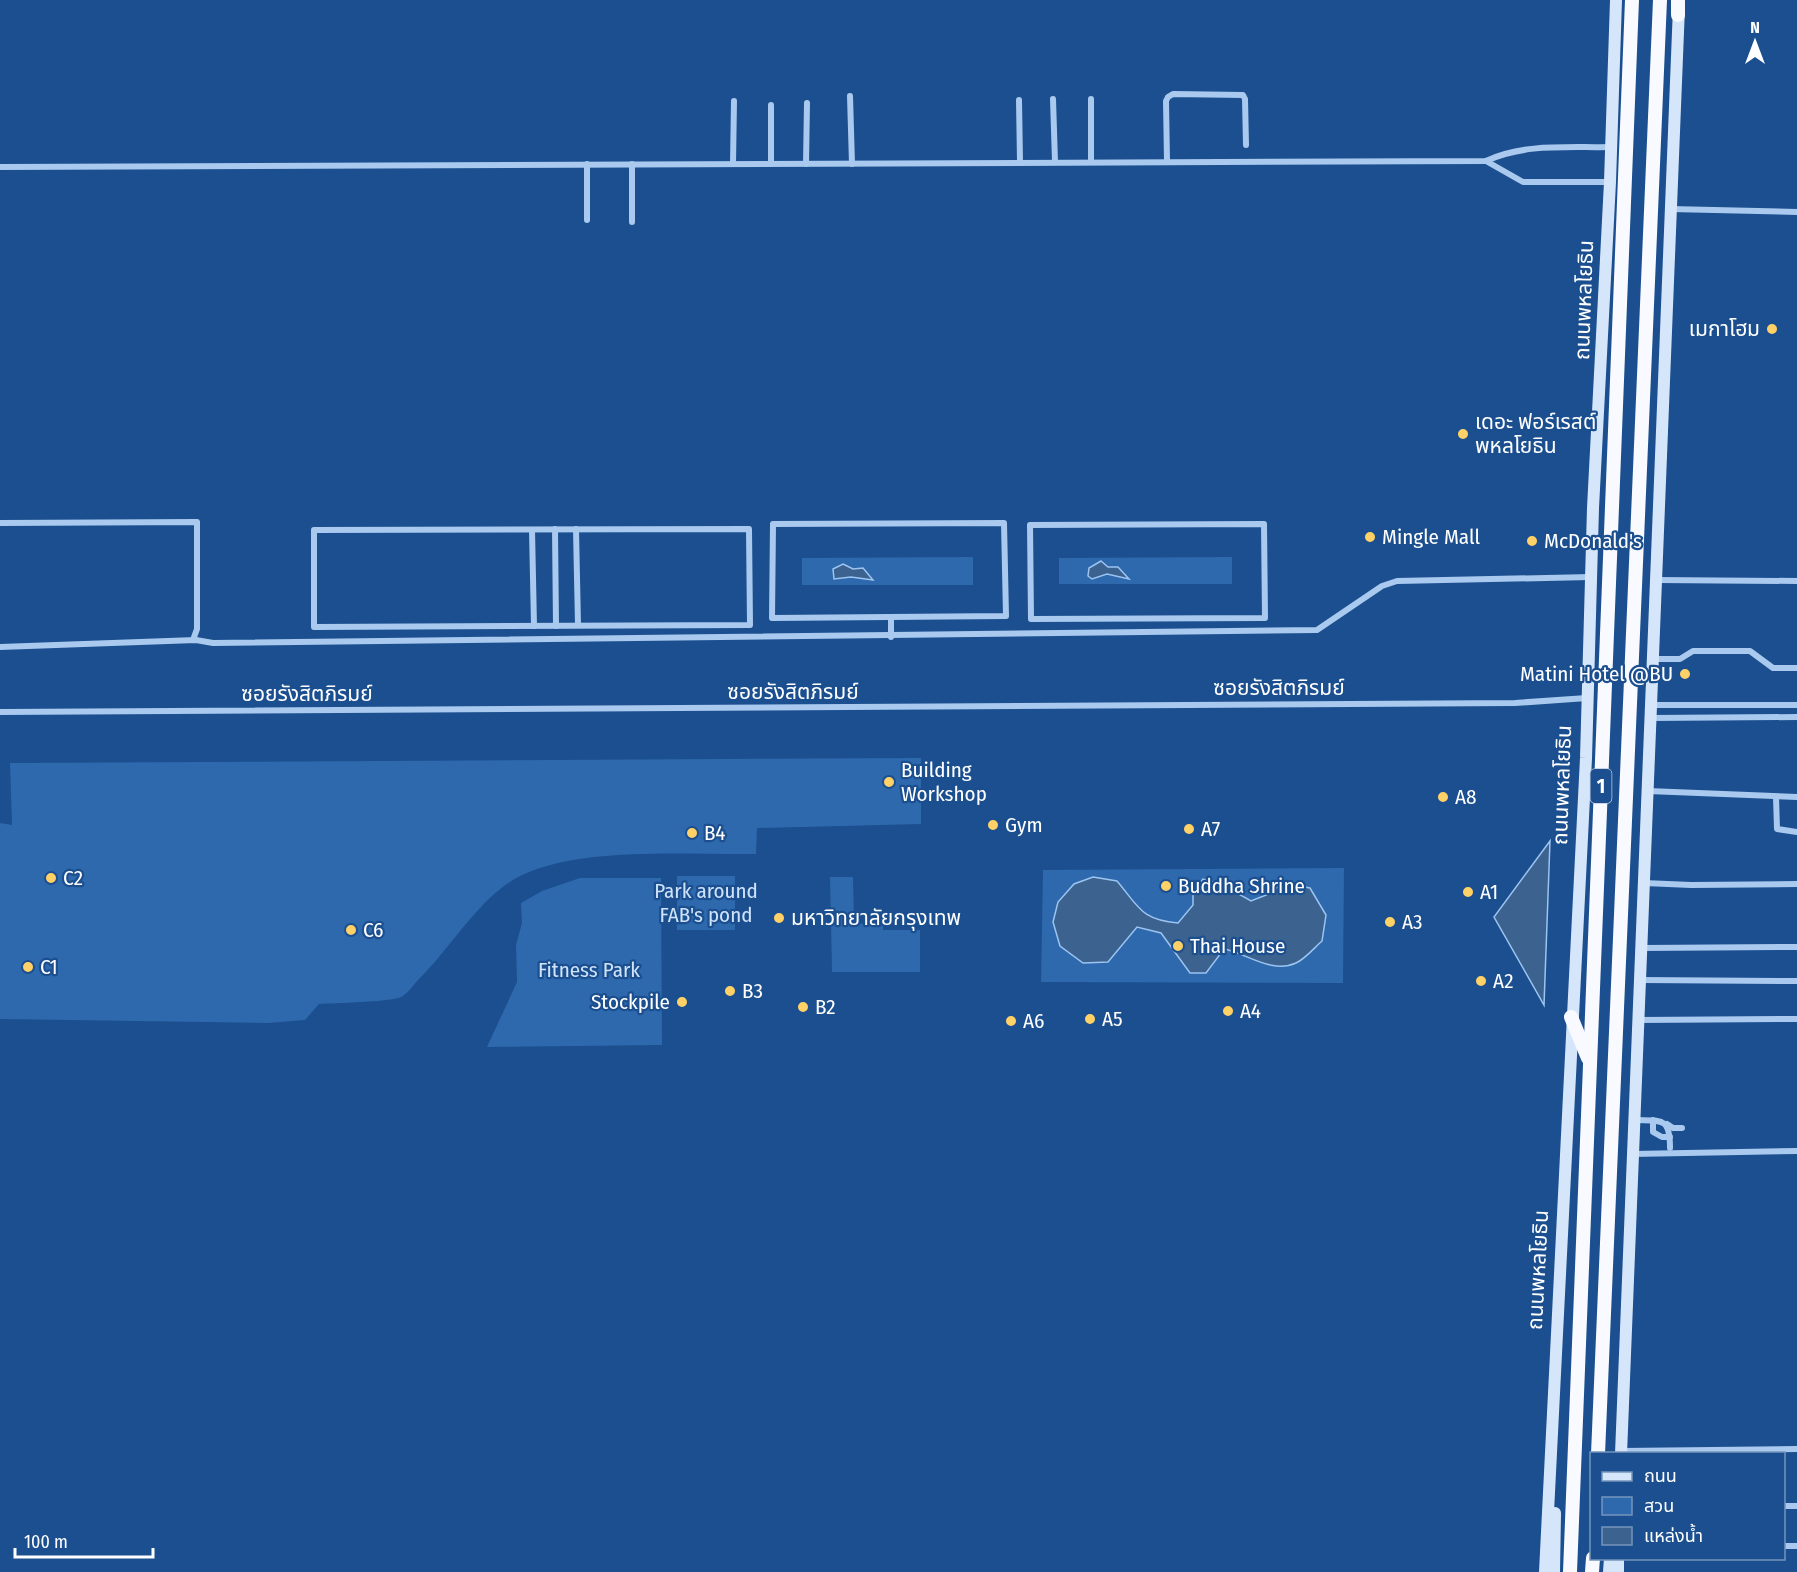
<svg xmlns="http://www.w3.org/2000/svg" width="1797" height="1572" font-family="'Fira Sans Condensed','Noto Sans Thai',sans-serif">
<style>
.green{fill:#2e69ad}
.water{fill:#3c6290;stroke:#9cc4f0;stroke-width:1.5}
.lines{fill:none;stroke-linecap:round;stroke-linejoin:round}
.minor{stroke:#a9c9ee;stroke-width:6}
.secondary{stroke:#d6e6fa;stroke-width:12}
.trunk{stroke:#f8faff;stroke-width:14}
.poi-dot{fill:#ffd166;stroke:#1b4f8f;stroke-width:2}
.labels{text-anchor:middle;stroke-width:4.5;stroke-linejoin:round;paint-order:stroke}
.shield{fill:#1b4f8f;stroke:#bbcadd;stroke-width:1.5}
.shield-label{font-size:20px;font-weight:bold;fill:#fff}
.street-label{font-size:21px;fill:#fff;stroke:#1b4f8f}
.poi-label{font-size:21px;fill:#fff;stroke:#1b4f8f;text-anchor:start}
.park-label{font-size:21px;fill:#cfe3fa;stroke:#1b4f8f}
</style>
<rect width="100%" height="100%" fill="#1b4f8f"/>
<g class="green">
<polygon points="973,557 973,585 802,585 802,558"/>
<polygon points="1232,557 1232,584 1059,584 1059,558"/>
<path d="M921,758V824L757,828L756,854C687,855 585,846 522,875C480,895 450,950 417,981C413,986 406,995 401,997C390,1002 334,1003 319,1004L305,1020L268,1023L0,1019V823L12,825L10,763Z"/>
<polygon points="1344,868 1343,983 1041,982 1043,870"/>
<rect x="677" y="876" width="58" height="54"/>
<polygon points="830,877 853,877 854,924 883,923 883,930 920,930 920,972 832,972"/>
<polygon points="580,878 661,878 662,1045 487,1047 517,982 516,945 522,923 521,903 542,891"/>
</g>
<g class="water">
<polygon points="1101,561 1108,567 1118,567 1129,579 1107,574 1092,579 1088,576 1089,568"/>
<polygon points="843,564 853,569 863,568 873,580 851,577 834,579 833,569"/>
<polygon points="1550,841 1544,1005 1494,917"/>
<path d="M1093,877L1117,881C1139,907 1141,920 1178,923L1193,905V891L1203,879L1221,884L1251,901L1271,893L1282,883L1310,888L1326,915L1322,941C1314,948 1305,959 1296,963C1272,974 1248,954 1224,949L1206,973H1190L1161,933L1137,927L1108,962L1083,963L1060,946L1053,922L1058,902L1074,884Z"/>
</g>
<g class="lines">
<g class="minor">
<polyline points="850,96 852,164"/>
<polyline points="1053,99 1055,162"/>
<polyline points="1091,99 1091,162"/>
<polyline points="1019,100 1020,162"/>
<polyline points="1167,161 1166,101 1168,97 1173,94 1243,95 1245,99 1246,145"/>
<polyline points="1486,161 1523,182 1610,182"/>
<polyline points="632,164 632,222"/>
<polyline points="733,164 734,101"/>
<polyline points="771,164 771,105"/>
<polyline points="806,164 807,103"/>
<path d="M0,167L1486,161C1524,143 1569,148 1611,147"/>
<polyline points="1670,209 1797,212"/>
<polyline points="587,220 587,164"/>
<polyline points="0,523 197,522 197,629 193,640"/>
<polygon points="1004,523 1006,616 772,618 773,524"/>
<polygon points="1264,524 1265,618 1031,619 1030,525"/>
<polyline points="555,529 556,626"/>
<polyline points="576,529 578,625"/>
<polygon points="749,529 750,625 314,627 314,530"/>
<polyline points="532,530 534,626"/>
<polyline points="1656,580 1797,581"/>
<polyline points="891,618 891,637"/>
<polyline points="0,647 196,640 213,643 1317,630 1382,586 1397,581 1591,577"/>
<polyline points="1653,659 1680,659 1693,651 1750,651 1773,668 1797,668"/>
<polyline points="1651,705 1797,705"/>
<polyline points="0,712 1515,703 1587,698"/>
<polyline points="1651,718 1797,717"/>
<polyline points="1648,791 1797,797"/>
<polyline points="1776,797 1777,829 1797,832"/>
<polyline points="1644,883 1691,885 1797,884"/>
<polyline points="1642,948 1797,947"/>
<polyline points="1640,980 1797,981"/>
<polyline points="1638,1020 1797,1019"/>
<path d="M1634,1120C1661,1121 1670,1116 1670,1148"/>
<polyline points="1653,1120 1653,1132 1662,1137 1670,1137"/>
<polyline points="1667,1124 1673,1128 1682,1128"/>
<polyline points="1632,1154 1797,1151"/>
<polyline points="1621,1451 1797,1449"/>
<polyline points="1784,1506 1797,1506"/>
<polyline points="1784,1546 1797,1546"/>
</g>
<g class="secondary">
<polyline points="1621,1454 1679,7"/>
<polyline points="1545,1572 1586,758 1593,508 1610,182 1616,0"/>
<polyline points="1554,1572 1555,1513"/>
<polyline points="1609,1572 1610,1558"/>
<polyline points="1618,1572 1618,1558"/>
</g>
<g class="trunk">
<polyline points="1678,0 1678,15"/>
<polyline points="1571,1017 1588,1058"/>
<polyline points="1598,1454 1660,0"/>
<polyline points="1570,1572 1632,0"/>
<polyline points="1592,1572 1593,1558"/>
</g>
</g>
<g class="poi-dot">
<circle cx="1772" cy="329" r="6"/>
<circle cx="1463" cy="434" r="6"/>
<circle cx="1370" cy="537" r="6"/>
<circle cx="1532" cy="541" r="6"/>
<circle cx="1685" cy="674" r="6"/>
<circle cx="889" cy="782" r="6"/>
<circle cx="1443" cy="797" r="6"/>
<circle cx="993" cy="825" r="6"/>
<circle cx="1189" cy="829" r="6"/>
<circle cx="692" cy="833" r="6"/>
<circle cx="51" cy="878" r="6"/>
<circle cx="1166" cy="886" r="6"/>
<circle cx="1468" cy="892" r="6"/>
<circle cx="779" cy="918" r="6"/>
<circle cx="1390" cy="922" r="6"/>
<circle cx="351" cy="930" r="6"/>
<circle cx="1178" cy="946" r="6"/>
<circle cx="28" cy="967" r="6"/>
<circle cx="1481" cy="981" r="6"/>
<circle cx="730" cy="991" r="6"/>
<circle cx="682" cy="1002" r="6"/>
<circle cx="803" cy="1007" r="6"/>
<circle cx="1228" cy="1011" r="6"/>
<circle cx="1090" cy="1019" r="6"/>
<circle cx="1011" cy="1021" r="6"/>
</g>
<g class="labels">
<rect class="shield" x="1590.5" y="769" width="21" height="34" rx="4.5"/>
<g class="shield-label">
<text x="1601" y="793">1</text>
</g>
<g class="street-label">
<text transform="translate(1584 300) rotate(-88)" y="7">ถนนพหลโยธิน</text>
<text x="1279" y="695">ซอยรังสิตภิรมย์</text>
<text x="793" y="699">ซอยรังสิตภิรมย์</text>
<text x="307" y="701">ซอยรังสิตภิรมย์</text>
<text transform="translate(1562 785) rotate(-88)" y="7">ถนนพหลโยธิน</text>
<text transform="translate(1538 1270) rotate(-87)" y="7">ถนนพหลโยธิน</text>
</g>
<g class="poi-label">
<text x="1760" y="336" text-anchor="end">เมกาโฮม</text>
<text x="1475" y="429">เดอะ ฟอร์เรสต์<tspan x="1475" dy="24">พหลโยธิน</tspan></text>
<text x="1382" y="544">Mingle Mall</text>
<text x="1544" y="548">McDonald's</text>
<text x="1673" y="681" text-anchor="end">Matini Hotel @BU</text>
<text x="901" y="777">Building<tspan x="901" dy="24">Workshop</tspan></text>
<text x="1455" y="804">A8</text>
<text x="1005" y="832">Gym</text>
<text x="1201" y="836">A7</text>
<text x="704" y="840">B4</text>
<text x="63" y="885">C2</text>
<text x="1178" y="893">Buddha Shrine</text>
<text x="1480" y="899">A1</text>
<text x="791" y="925">มหาวิทยาลัยกรุงเทพ</text>
<text x="1402" y="929">A3</text>
<text x="363" y="937">C6</text>
<text x="1190" y="953">Thai House</text>
<text x="40" y="974">C1</text>
<text x="1493" y="988">A2</text>
<text x="742" y="998">B3</text>
<text x="670" y="1009" text-anchor="end">Stockpile</text>
<text x="815" y="1014">B2</text>
<text x="1240" y="1018">A4</text>
<text x="1102" y="1026">A5</text>
<text x="1023" y="1028">A6</text>
</g>
<g class="park-label">
<text x="706" y="898">Park around<tspan x="706" dy="24">FAB's pond</tspan></text>
<text x="589" y="977">Fitness Park</text>
</g>
</g>
<rect x="1590" y="1452" width="195" height="108" fill="#1b4f8f" stroke="#7695bc" stroke-width="1.5"/>
<rect x="1602" y="1472" width="30" height="9" fill="#d6e6fa" stroke="#7695bc" stroke-width="1.5"/>
<text x="1644" y="1482" font-size="18" fill="#ffffff">ถนน</text>
<rect x="1602" y="1497" width="30" height="18" fill="#2e69ad" stroke="#7695bc" stroke-width="1.5"/>
<text x="1644" y="1512" font-size="18" fill="#ffffff">สวน</text>
<rect x="1602" y="1527" width="30" height="18" fill="#3c6290" stroke="#7695bc" stroke-width="1.5"/>
<text x="1644" y="1542" font-size="18" fill="#ffffff">แหล่งน้ำ</text>
<g transform="translate(1755 42)" stroke="#1b4f8f" stroke-width="4.5" paint-order="stroke">
<path d="M0-4.5L10 22L0 15L-10 22Z" fill="#ffffff"/>
<text y="-9" font-size="16" font-weight="bold" text-anchor="middle" fill="#ffffff">N</text>
</g>
<path d="M15 1548v9h138v-9" fill="none" stroke="#ffffff" stroke-width="3"/>
<text x="24" y="1548" font-size="18" fill="#ffffff" stroke="#1b4f8f" stroke-width="4.5" paint-order="stroke">100 m</text>
</svg>
